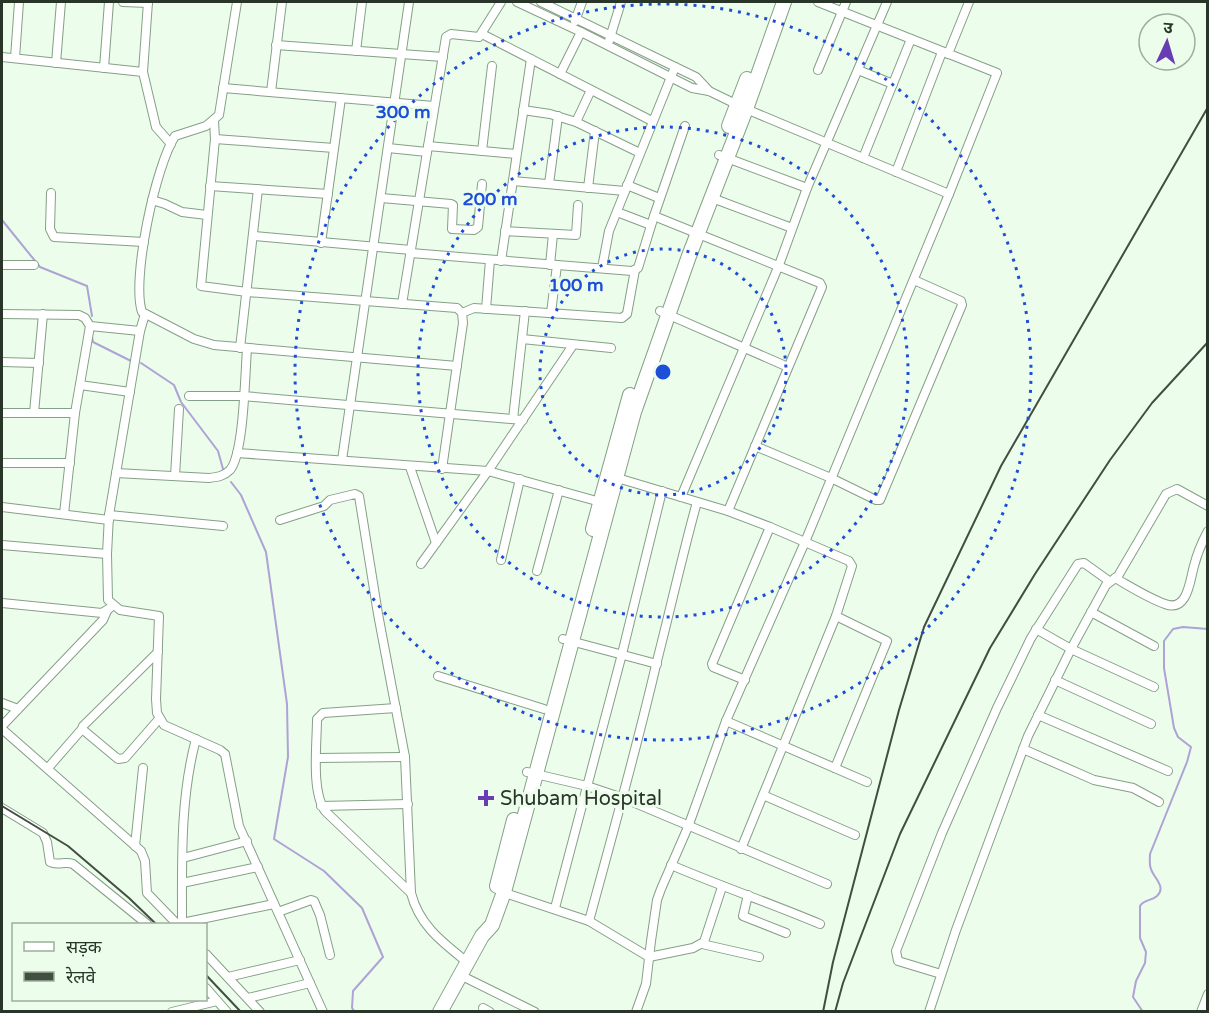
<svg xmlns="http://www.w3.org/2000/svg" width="1209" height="1013" font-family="'Varela Round','Noto Sans Devanagari',sans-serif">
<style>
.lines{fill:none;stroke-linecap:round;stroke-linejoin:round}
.stream{stroke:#aea3d4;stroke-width:2}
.street-casing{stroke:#85a086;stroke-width:10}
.primary-casing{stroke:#85a086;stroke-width:16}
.street{stroke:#fff;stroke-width:8}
.primary{stroke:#fff;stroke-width:14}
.rail{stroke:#424e42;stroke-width:2}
.ring{fill:none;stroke:#1d4ed8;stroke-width:3;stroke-dasharray:3 6}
.poi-dot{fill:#683db4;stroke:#ecfdec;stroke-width:2}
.labels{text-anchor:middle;stroke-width:6;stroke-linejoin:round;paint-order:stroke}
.poi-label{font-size:20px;fill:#2a352a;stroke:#ecfdec;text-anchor:start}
.centre{fill:#1d4ed8;stroke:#ecfdec;stroke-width:3}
.ring-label{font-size:18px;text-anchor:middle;font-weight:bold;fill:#1d4ed8;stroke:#ecfdec;stroke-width:6;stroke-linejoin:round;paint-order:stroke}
</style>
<rect width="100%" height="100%" fill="#ecfdec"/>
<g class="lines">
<g class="stream">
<polyline points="2,220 40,267 87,286 92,316"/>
<polyline points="92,337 93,342 131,361"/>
<polyline points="141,363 174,385 181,402 218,451 223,469"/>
<polyline points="231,482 241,495 266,552 287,704 288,757 274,839 324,871 362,908 383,957 353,991 352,1008 355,1012"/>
<path d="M1143,1012L1133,997L1136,981L1145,963L1146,952L1140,938V906C1144,899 1152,901 1157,896C1167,887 1153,877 1151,869C1149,865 1150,858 1150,854L1187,762L1191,747L1178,737L1174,728L1164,668V641L1173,629L1183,627L1208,629"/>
</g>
<defs>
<g id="street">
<polyline points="123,2 148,3"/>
<path d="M237,2L219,115L206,126L175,136C156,165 131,279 142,312L194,339L214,345L457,366"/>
<polyline points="517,2 581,32 692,88 709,91 746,109 949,194"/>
<polyline points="541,2 696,77 709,91"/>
<polyline points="575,21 582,2"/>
<polyline points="482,34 652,121"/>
<polyline points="609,41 621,2"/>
<polyline points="276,45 443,57"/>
<polyline points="356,51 362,2"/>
<polyline points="948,54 969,2"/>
<polyline points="2,57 143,72 156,127 171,144"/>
<polyline points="15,58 19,2"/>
<polyline points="56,63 61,2"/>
<polyline points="104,68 109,2"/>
<polyline points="818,70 846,2"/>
<polyline points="858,70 893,84"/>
<polyline points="143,72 148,2"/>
<polyline points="560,74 581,32"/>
<polyline points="223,88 434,106"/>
<polyline points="271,92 282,2"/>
<polyline points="523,110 550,114 576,122 640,153"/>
<polyline points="214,121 215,139 201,286 247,292 457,308 462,313 463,323 442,469"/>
<polyline points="576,122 591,90"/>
<polyline points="685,126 654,216 820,283 822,287 728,511"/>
<polyline points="215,139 334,148"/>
<polyline points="428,146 516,154"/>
<polyline points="388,148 427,152"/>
<polyline points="482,151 492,66"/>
<polyline points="719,155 807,188"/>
<polyline points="863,158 911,39"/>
<polyline points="896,172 942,52"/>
<polyline points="513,181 625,191"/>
<polyline points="549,184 558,116"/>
<polyline points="627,185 659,198"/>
<polyline points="210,186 328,194"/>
<polyline points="588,188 595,131"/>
<polyline points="51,193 50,229 54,237 144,242"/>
<polyline points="381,198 451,204 453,205 452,229 474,230 478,227 482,184"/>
<polyline points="712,198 792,228"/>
<polyline points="152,200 165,204 182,212 207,215"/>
<polyline points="617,212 651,225"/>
<polyline points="505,231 576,235 578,205"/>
<polyline points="254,236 411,250"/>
<polyline points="321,243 341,98"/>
<polyline points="411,253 632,271 638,268 654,216"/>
<polyline points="501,261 531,59"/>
<polyline points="2,265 34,265"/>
<polyline points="550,265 553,234"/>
<polyline points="602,268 609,231 675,67"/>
<polyline points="402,304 446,37 451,34 479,37 501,2"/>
<polyline points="486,309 490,260"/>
<polyline points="660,311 788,367"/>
<polyline points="462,313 474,308 622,318 627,314 635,270"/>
<polyline points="551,313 557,265"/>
<polyline points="2,314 79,315 85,318 90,326 140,331"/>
<polyline points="145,314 140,331 109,515 107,554 108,600 120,610 159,616 156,699 157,713 164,725 220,750 225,754 239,826 323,1012"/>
<polyline points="522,339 611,348"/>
<polyline points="240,348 258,189"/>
<polyline points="2,362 39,363"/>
<polyline points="80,385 130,392"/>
<polyline points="189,396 243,396 523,420"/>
<polyline points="2,413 75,413"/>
<polyline points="34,413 43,314"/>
<polyline points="513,419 525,311"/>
<polyline points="755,446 831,478 876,500 880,500 962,305 961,301 914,280"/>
<polyline points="237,453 488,471 604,503"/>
<polyline points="342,460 409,2"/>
<polyline points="2,463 70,463"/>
<polyline points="410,467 436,543"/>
<path d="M116,473L209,478C218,477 224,476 230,470C244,454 245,373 247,349"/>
<polyline points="175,476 179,409"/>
<polyline points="614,477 728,511 770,527 849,561 852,566 836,616 741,849"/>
<polyline points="681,497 779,265 807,188 887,2"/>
<polyline points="2,507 109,520"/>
<polyline points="64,514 75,413 90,326"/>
<polyline points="109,515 223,526"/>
<path d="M280,520L324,506L330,500L355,494L359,496L378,614L405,757L411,893C419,925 442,942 467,962"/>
<polyline points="2,545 107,554"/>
<polyline points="501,560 520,479"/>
<polyline points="421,564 488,471 573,345"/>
<polyline points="537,571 559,490"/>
<path d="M1115,578C1131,587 1148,598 1165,604C1188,613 1190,579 1194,566C1197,554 1202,542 1208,531"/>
<polyline points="2,603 102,613 110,608"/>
<polyline points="1091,612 1154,646"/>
<polyline points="1036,629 1071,649 1154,687"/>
<polyline points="563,639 657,664"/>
<polyline points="158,652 83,726 82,729 118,759 125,758 159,719"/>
<polyline points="438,676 544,709"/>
<polyline points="745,680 713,667 712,664 770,527"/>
<polyline points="1055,680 1151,724"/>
<polyline points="2,703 18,709"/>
<path d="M396,708L323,713L317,719C317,744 311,791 325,811L411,893"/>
<polyline points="1038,715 1168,771"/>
<polyline points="726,721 867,782"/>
<polyline points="2,726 103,620 107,611"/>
<polyline points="2,729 141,851 145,861 147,893 177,924"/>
<polyline points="1023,749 1094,780 1133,788 1159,802"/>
<polyline points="317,758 405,757"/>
<polyline points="48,768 82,729"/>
<polyline points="835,768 887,641 836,616"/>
<polyline points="527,772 587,786 623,798 827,884"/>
<polyline points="763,795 855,835"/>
<polyline points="321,806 408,804"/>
<path d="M2,808L43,833L47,842L50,862C57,866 65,861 73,864L147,924"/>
<polyline points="135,846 143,768"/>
<polyline points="183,858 247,841"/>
<path d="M671,865C720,886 770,903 820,924"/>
<polyline points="182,883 258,867"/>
<path d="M502,892L589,921C612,836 636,751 656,665C670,611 682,556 697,502"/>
<polyline points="748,895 743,916 786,933"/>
<polyline points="555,908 622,654 662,491"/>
<polyline points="278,912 311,900 314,901 320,915 330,955"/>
<polyline points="589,921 649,957 693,948 704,942 722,887"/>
<path d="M182,923C182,862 180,798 196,739"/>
<polyline points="177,924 274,904"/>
<polyline points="702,944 759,957"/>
<polyline points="206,954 260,1012"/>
<polyline points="941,974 898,961 896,951 942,833 997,708 1031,638 1078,564 1084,563 1109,581"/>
<polyline points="460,975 535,1012"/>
<polyline points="228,977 300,960"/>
<polyline points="206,988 227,1012"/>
<polyline points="248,998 310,983"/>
<polyline points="483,1008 490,1012"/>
<polyline points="172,1012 217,1001"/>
<polyline points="636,1012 646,984 651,941 657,900 661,889 688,827 726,721 805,542 949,194 997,73 818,2"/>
<polyline points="929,1012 956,930 1028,736 1071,649 1106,585 1118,576 1166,494 1177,489 1208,506"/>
<polyline points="1201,1012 1208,994"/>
</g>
<g id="primary">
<polyline points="729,126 747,79"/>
<polyline points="593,529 630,395"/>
<polyline points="497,886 514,820"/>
<polyline points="440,1012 482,936 492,925 504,892 634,412 689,256 746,109 784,2"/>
</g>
</defs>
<use href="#street" class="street-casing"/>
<use href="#primary" class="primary-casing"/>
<use href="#street" class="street"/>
<use href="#primary" class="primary"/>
<g class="rail">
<polyline points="2,806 68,846 129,898 156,924"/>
<polyline points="206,975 241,1012"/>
<polyline points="823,1012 833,962 899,710 924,627 1001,466 1208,107"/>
<polyline points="835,1012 843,983 900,834 990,648 1035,574 1110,460 1152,403 1208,342"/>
</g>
</g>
<g class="ring">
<circle cx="663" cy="372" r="123"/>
<circle cx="663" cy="372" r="245"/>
<circle cx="663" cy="372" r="368"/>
</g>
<path class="poi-dot" d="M483 789h6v6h6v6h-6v6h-6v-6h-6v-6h6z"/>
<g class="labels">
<g class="poi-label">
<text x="500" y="805">Shubam Hospital</text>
</g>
</g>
<circle cx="663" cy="372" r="9" class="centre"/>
<g class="ring-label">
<text x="403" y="118">300 m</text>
<text x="490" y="205">200 m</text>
<text x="576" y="291">100 m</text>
</g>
<rect width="1209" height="1013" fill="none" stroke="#2a352a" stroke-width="6"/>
<rect x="12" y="923" width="195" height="78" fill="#ecfdec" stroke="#9ead9e" stroke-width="1.5"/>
<rect x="24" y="942" width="30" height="9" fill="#ffffff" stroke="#9ead9e" stroke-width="1.5"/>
<text x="66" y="953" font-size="18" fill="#2a352a">सड़क</text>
<rect x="24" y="972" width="30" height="9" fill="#424e42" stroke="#9ead9e" stroke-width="1.5"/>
<text x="66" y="983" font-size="18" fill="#2a352a">रेलवे</text>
<g transform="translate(1167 42) rotate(4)"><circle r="28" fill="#ecfdec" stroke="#9ead9e" stroke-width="1.5"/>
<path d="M0-4.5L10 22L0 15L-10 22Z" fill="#683db4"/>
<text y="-9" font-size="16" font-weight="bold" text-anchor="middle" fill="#2a352a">उ</text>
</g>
</svg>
